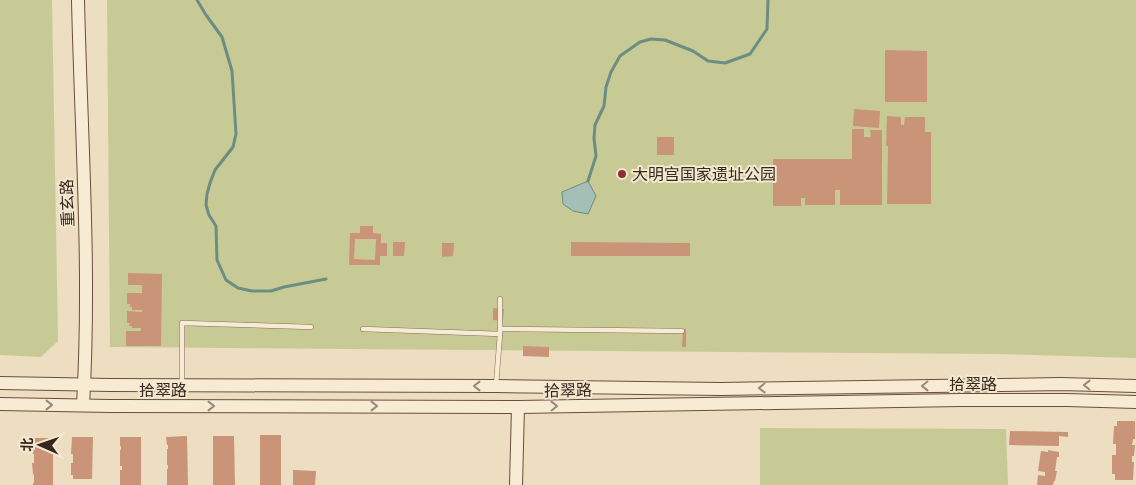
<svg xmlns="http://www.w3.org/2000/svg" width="1136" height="485" font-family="'Noto Serif','Noto Sans SC',serif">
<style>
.green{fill:#c8ca96}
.water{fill:#a4bfb5;stroke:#6b8d82}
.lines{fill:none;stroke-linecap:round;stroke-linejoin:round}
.stream{stroke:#6b8d82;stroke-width:3}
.building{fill:#ca9478;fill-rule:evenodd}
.lane-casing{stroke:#866e59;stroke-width:5.5}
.secondary-casing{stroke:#684f3d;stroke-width:14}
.lane{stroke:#f8ebd4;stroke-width:4.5}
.secondary{stroke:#f8ebd4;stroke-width:12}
.oneway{stroke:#978978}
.poi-dot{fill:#942b33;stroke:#f4e8d1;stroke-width:2}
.labels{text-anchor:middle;stroke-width:4;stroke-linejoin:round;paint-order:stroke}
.poi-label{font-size:16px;fill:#36271d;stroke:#f4e8d1;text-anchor:start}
.street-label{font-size:16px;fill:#36271d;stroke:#f4e8d1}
</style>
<rect width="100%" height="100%" fill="#edddc1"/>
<g class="green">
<polygon points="0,0 52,0 58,341 41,357 0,355"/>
<polygon points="107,0 1136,0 1136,358 998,354 110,347"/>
<polygon points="760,428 1006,429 1008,485 760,485"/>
</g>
<polygon class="water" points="588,181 596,196 588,214 573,211 563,204 562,192"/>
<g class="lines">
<g class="stream">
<polyline points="197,0 206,15 222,37 232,71 236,134 233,147 215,170 210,183 207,194 206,205 209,215 216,226 217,260 226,280 238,288 252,291 271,291 284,287 326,279"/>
<polyline points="588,181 596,156 594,138 595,125 604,106 606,87 611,72 620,56 640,42 651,39 665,40 693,51 708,61 725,63 750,54 767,29 768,0"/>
</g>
</g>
<g class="building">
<polygon points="885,50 927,51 927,102 885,102"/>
<polygon points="854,109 880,111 879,128 853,126"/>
<polygon points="887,116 901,117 901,125 904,125 905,117 925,117 925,132 931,132 931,204 887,204 888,146 886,146"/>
<polygon points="852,129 864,129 864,137 871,137 870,130 882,130 882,205 840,205 840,190 835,190 835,205 805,205 805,198 801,198 801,206 773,206 773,159 852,159"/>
<rect x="657" y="137" width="17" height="18"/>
<path d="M360,226H373V233L381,234V243H387V256H380V265H349L350,233H360ZM355,239H376L375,260L354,259Z"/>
<polygon points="393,242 405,242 404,256 393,256"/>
<polygon points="571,242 690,243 690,256 571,256"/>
<polygon points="442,243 454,243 453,256 442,257"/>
<polygon points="128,273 162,274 161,346 126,346 126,331 141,331 141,328 132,328 132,326 129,326 130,323 127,323 127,311 142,312 142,310 132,310 132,307 130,307 130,304 127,304 127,293 142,293 142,285 128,285"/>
<polygon points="493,308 504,309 503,321 493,320"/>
<polygon points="683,329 686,329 686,347 682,347"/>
<polygon points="523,346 549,347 549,357 523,356"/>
<polygon points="1117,421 1135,421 1135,439 1133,439 1132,445 1135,445 1134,456 1132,456 1132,462 1134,462 1133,480 1115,480 1115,474 1112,474 1112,455 1116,455 1116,444 1113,444 1114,426 1117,426"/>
<polygon points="1010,431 1068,432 1068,437 1059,436 1059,446 1009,445"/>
<rect x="260" y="435" width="21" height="50"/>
<polygon points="187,436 188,485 167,485 167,469 168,469 168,465 167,465 167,449 168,449 168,445 167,445 166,437"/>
<polygon points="213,436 234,436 235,485 213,485"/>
<polygon points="72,437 93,437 92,479 73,479 73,475 71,475 71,463 73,463 73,454 71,454"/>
<polygon points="120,437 141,437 141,485 120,485 120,470 122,470 122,466 120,466 120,450 121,450 121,446 120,446"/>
<polygon points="34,438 53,438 53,485 33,485 33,483 34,483 34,475 33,474 32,463 34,463 34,454 33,454 32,443 34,443"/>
<polygon points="1048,450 1059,452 1059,457 1057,457 1055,471 1057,471 1055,481 1054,481 1053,485 1037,485 1038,475 1045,476 1045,472 1038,471 1041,451 1048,452"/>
<polygon points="293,470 316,471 315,485 293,485"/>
</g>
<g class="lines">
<defs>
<g id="lane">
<polyline points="363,329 500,334"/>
<polyline points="500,329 682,331"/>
<polyline points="182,383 182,323 311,327"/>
<polyline points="496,385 500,334 500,299"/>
</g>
<g id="secondary">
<path d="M78,0C81,135 91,270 83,405"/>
<polyline points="0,383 110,385 496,386 721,389 1061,384 1136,386"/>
<polyline points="0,404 110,406 518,407 961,400 1067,400 1136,402"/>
<polyline points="516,485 518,407"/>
</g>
</defs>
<use href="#lane" class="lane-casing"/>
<use href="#secondary" class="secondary-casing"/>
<use href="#lane" class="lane"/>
<use href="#secondary" class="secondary"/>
</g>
<defs><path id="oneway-chevron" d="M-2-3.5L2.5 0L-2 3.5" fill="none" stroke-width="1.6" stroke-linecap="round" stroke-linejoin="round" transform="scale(1.25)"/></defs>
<g class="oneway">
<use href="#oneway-chevron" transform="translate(1087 385) rotate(-179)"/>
<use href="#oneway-chevron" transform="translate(477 386) rotate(-180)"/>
<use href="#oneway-chevron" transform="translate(925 386) rotate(179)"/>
<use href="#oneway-chevron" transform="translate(762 388) rotate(179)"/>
<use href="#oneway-chevron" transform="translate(49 405)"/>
<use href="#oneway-chevron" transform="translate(211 406)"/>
<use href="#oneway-chevron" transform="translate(374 406)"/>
<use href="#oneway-chevron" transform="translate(554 406) rotate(-1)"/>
</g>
<circle class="poi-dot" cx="622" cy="174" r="5"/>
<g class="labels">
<g class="poi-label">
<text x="632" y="180">大明宫国家遗址公园</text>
</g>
<g class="street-label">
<text transform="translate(67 203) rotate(-92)" y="6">重玄路</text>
<text x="973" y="390">拾翠路</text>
<text x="163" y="396">拾翠路</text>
<text transform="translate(568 390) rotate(-1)" y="6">拾翠路</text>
</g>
</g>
<g transform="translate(40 445) rotate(272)" stroke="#f4e8d1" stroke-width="4" paint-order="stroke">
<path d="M0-4L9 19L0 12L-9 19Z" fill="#36271d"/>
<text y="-8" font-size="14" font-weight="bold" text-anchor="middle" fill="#36271d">北</text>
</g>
</svg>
